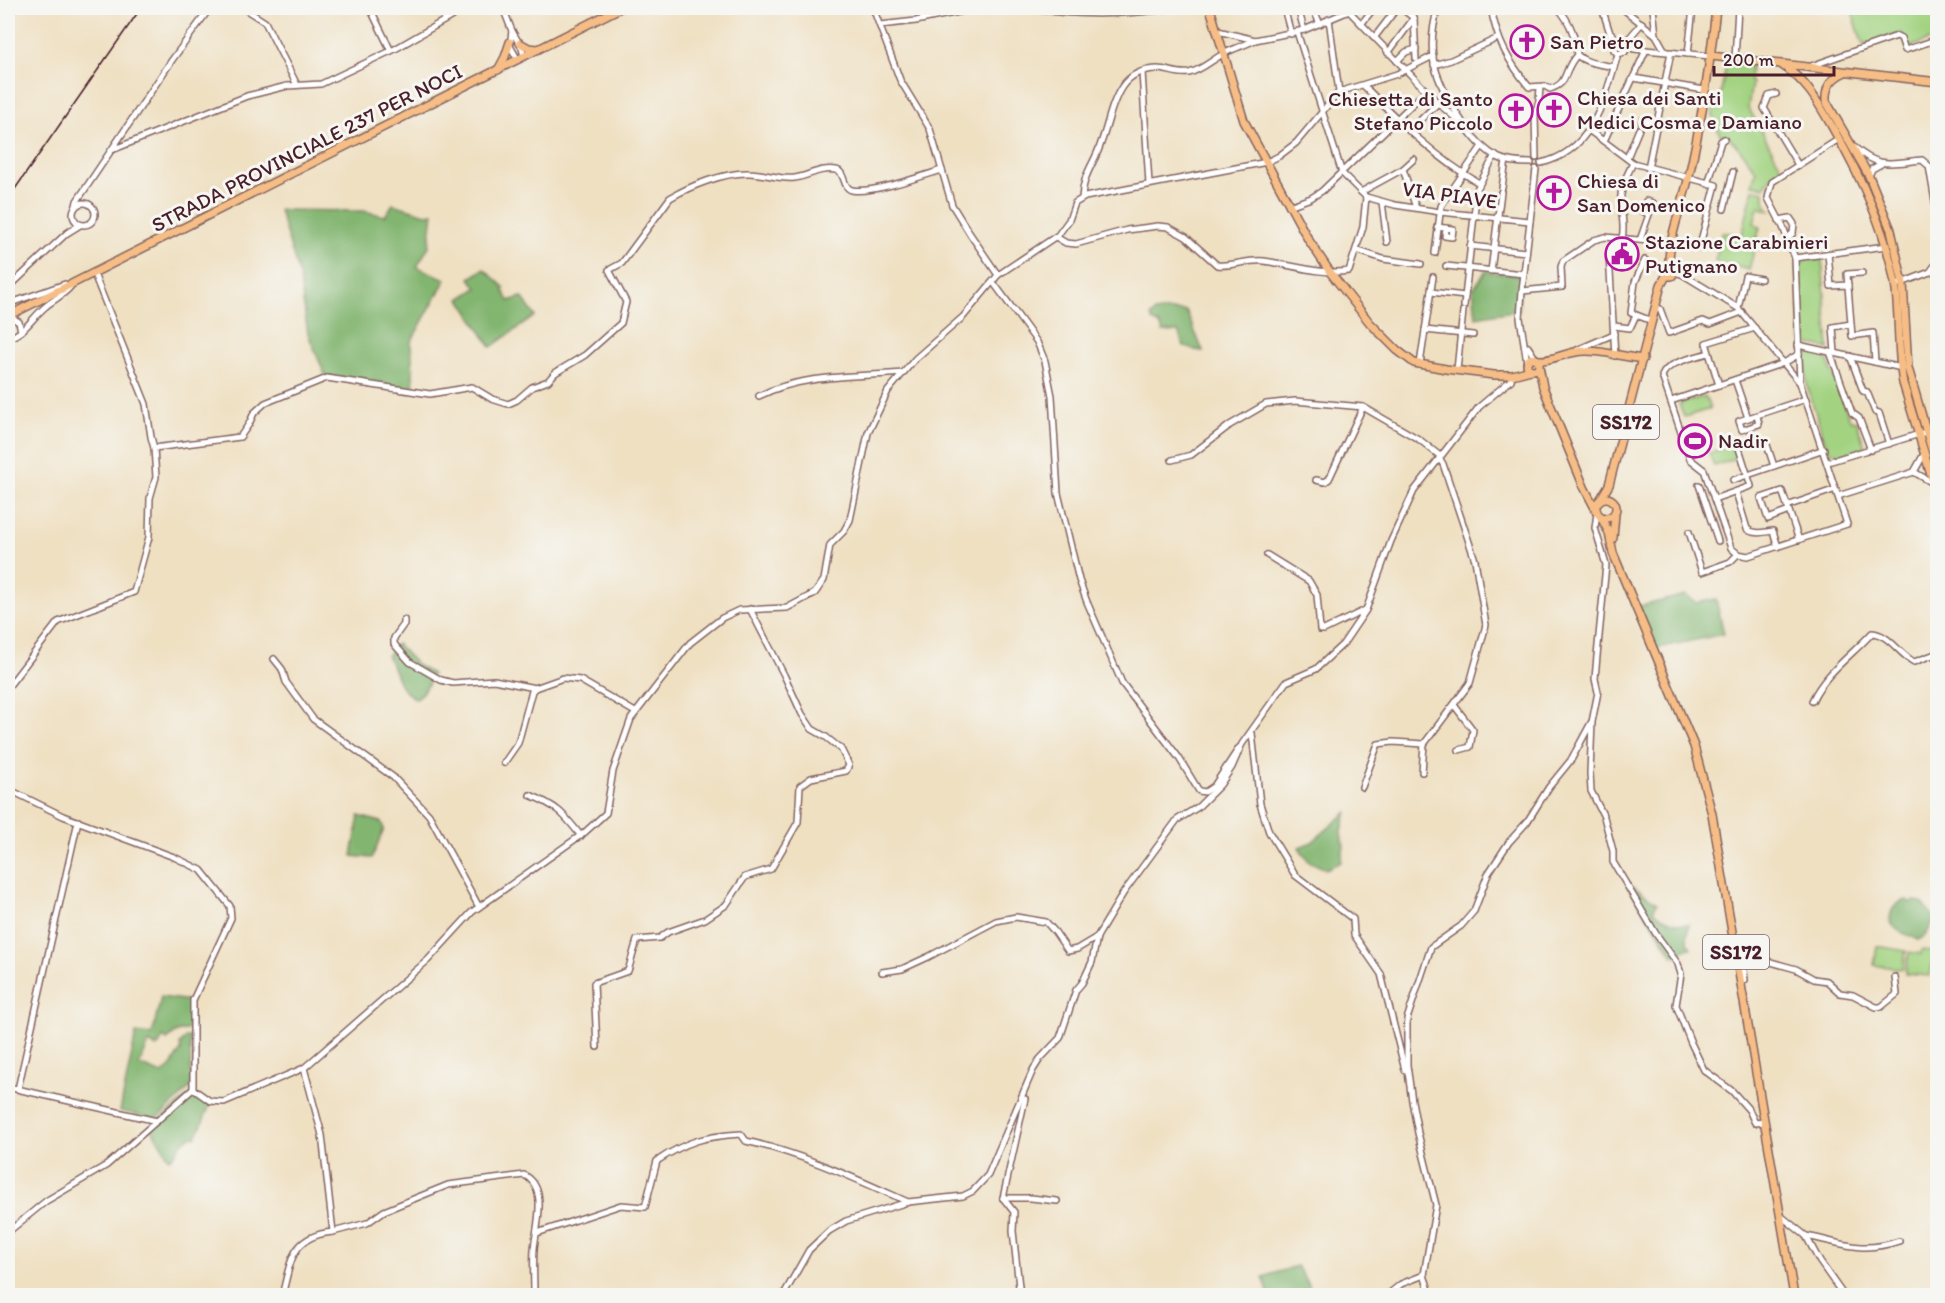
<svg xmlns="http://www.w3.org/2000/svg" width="1945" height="1303" font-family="Itim,sans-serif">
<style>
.green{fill:#a3d381;stroke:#767956;stroke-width:1.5}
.forest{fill:#82b56f;stroke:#666a4d;stroke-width:1.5}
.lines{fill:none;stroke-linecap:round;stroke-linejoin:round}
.minor-casing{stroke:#846360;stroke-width:8}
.major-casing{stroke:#846360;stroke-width:10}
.minor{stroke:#fff;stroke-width:5}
.major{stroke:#f6be86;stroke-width:7}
.rail{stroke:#4a1f2b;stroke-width:1.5}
.labels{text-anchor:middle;stroke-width:6;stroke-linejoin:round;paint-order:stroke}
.shield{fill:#f6f6f2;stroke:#7e6067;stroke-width:1.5}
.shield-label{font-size:20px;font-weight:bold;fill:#4a1f2b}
.poi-label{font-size:21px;fill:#4a1f2b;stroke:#f6f6f2;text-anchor:start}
.street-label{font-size:21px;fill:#4a1f2b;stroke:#f6f6f2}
</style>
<rect width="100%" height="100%" fill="#f6f6f2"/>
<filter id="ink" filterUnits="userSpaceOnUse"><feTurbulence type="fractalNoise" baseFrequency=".0167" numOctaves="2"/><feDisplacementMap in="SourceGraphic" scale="12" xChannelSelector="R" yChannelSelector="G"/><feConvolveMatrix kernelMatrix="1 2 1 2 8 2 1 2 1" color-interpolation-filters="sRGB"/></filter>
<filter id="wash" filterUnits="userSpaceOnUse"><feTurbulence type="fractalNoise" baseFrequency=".008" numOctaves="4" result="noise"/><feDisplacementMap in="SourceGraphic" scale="24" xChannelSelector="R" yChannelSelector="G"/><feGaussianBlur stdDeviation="1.35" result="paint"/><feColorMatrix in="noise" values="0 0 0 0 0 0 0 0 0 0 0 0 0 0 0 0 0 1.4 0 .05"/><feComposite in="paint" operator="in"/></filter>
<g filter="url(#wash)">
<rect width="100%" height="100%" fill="#efe0c2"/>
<g class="green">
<polygon points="1851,8 1937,8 1937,38 1907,48 1902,33 1863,45"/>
<path d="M1727,60L1751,64L1750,82L1752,83L1748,107L1782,168L1769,180L1764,187L1752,184L1756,171L1744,154L1727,135H1720C1716,123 1706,113 1720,98Z"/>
<polygon points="1753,189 1764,191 1764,200 1770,211 1758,207 1754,223 1760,227 1749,270 1715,261 1722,232 1742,235"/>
<polygon points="1822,259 1829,349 1806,343 1801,339 1797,265 1802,261"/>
<path d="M1804,349L1826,356L1850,420L1856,421L1865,447C1851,451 1838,459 1827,448L1807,386Z"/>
<polygon points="1705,396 1710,409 1684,417 1679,404"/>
<polygon points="1733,445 1737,458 1714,466 1709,453"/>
<polygon points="1877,946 1906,951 1903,969 1874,965"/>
<polygon points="1922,950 1934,952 1930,976 1905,974 1909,952 1921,954"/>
</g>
<g class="forest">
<polygon points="393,204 426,214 433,213 429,246 417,267 446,279 411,342 414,390 370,381 326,377 308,334 299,275 279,210 364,211 385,216"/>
<polygon points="484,269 505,288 503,290 509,301 522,297 535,316 491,347 460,299 477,288 470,278"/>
<polygon points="1486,271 1520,276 1519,310 1476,317 1473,289"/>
<polygon points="1162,311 1186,311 1203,351 1195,350 1184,346 1178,332 1163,332 1160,325 1153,321 1151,316 1155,312"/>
<polygon points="1685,595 1697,603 1716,599 1724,634 1654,649 1637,607"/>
<path d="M397,644L418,666L432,674L428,685L417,699C395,689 399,674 387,656Z"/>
<polygon points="1347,812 1341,834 1344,846 1341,862 1326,869 1308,861 1299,847 1312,842"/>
<polygon points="359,816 381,822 384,829 372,858 352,856"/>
<path d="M1633,886L1657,903L1653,911C1663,918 1677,926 1689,924L1687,938L1691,948L1684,949L1678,956L1673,955L1628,887Z"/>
<path d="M1907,900L1911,903L1914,901L1921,902L1936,919L1925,936L1918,940C1908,933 1896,934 1890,921C1890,909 1895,903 1907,900Z"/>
<polygon points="161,997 190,1001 190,1029 177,1032 167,1040 163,1037 159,1045 156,1047 149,1043 139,1065 162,1074 169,1069 181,1050 180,1044 187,1037 190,1037 191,1087 157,1119 120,1111 136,1033 152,1035"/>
<path d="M191,1094L211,1103L196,1137L193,1136C176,1142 181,1152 169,1158L151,1128Z"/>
<polygon points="1297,1266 1309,1286 1309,1295 1269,1295 1263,1277"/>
</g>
</g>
<g filter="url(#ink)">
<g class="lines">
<defs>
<g id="minor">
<polyline points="243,8 265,22 297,85"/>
<polyline points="370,8 391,51"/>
<polyline points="503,8 512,31 522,48 524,57"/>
<polyline points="873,8 900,80 930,129 952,205 970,234 998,275"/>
<path d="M1025,8C1075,16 1126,15 1175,8"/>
<polyline points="1284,8 1291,34"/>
<polyline points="1298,8 1304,30"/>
<polyline points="1313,8 1320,24"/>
<polyline points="1346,8 1438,103 1460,122"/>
<polyline points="1401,8 1414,18"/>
<path d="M1438,8C1433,24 1431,41 1433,58C1438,88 1471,145 1499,158C1508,162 1521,163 1531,163"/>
<path d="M1491,8C1497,41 1508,61 1529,87L1545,86L1550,89C1570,83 1562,71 1577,55"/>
<path d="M1558,8C1571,23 1575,36 1577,55"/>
<polyline points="1602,8 1614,46"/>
<polyline points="1622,8 1656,35"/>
<polyline points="1653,8 1656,35 1665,51"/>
<polyline points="1414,18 1416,59"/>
<polyline points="1329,19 1339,92"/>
<polyline points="1362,23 1374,8"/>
<polyline points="880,25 916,21 977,8"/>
<polyline points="512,31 510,46 518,60"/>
<polyline points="1297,32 1342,173 1366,197 1395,205 1440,212 1530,221"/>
<polyline points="1611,33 1620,43 1634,49 1711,56"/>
<polyline points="1374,38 1397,8"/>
<polyline points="1255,40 1304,30 1349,11"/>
<polyline points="1616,44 1614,50 1618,54 1625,52 1625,46"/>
<polyline points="1624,44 1642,23"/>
<polyline points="1388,53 1414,18"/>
<polyline points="1688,54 1693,8"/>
<path d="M1577,55C1587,64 1601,64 1614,67"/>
<polyline points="1735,59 1738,8"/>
<polyline points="1397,61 1406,52 1416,49"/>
<polyline points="1434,65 1451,60 1498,38"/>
<polyline points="1811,66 1897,36 1901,38 1905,50 1938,39"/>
<polyline points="1142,72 1149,184"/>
<polyline points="1634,78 1704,90"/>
<path d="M1364,86C1400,122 1435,158 1479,183"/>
<polyline points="1776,94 1769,96 1764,108 1798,165"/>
<polyline points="1642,122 1643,120 1656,126"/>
<polyline points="1409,131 1438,103"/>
<polyline points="1590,131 1633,163 1716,185 1699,248"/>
<polyline points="1604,141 1646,50"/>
<path d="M1854,147C1879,169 1891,163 1922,160L1929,166L1938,219"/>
<polyline points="112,150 247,96 287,86 321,84 395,49 466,8"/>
<polyline points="1536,158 1535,114 1539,101 1540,87"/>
<polyline points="1627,158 1639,129"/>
<path d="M1541,163C1593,152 1605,98 1618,54"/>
<polyline points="1648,168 1671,52"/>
<polyline points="1403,169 1416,208"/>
<polyline points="1869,176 1872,169 1881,164"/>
<polyline points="1708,184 1721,141 1724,139"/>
<polyline points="1502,188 1506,160"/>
<polyline points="1361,192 1403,169 1414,159"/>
<path d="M1082,198C1083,173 1094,165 1101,143C1113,112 1114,70 1157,69C1168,69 1178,75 1189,73C1202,70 1213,59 1225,53C1235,48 1245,45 1255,40L1218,31"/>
<polyline points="1382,202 1387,242"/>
<circle cx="84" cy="214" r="11"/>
<polyline points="76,206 77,201 172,60 210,8"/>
<polyline points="1289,206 1311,198 1322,191 1426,91"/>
<polyline points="1724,209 1733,172"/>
<polyline points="1779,220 1790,218 1794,224 1793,233 1788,238"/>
<polyline points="1437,227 1453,229 1452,237 1445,236 1446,228"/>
<path d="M1056,237L1066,243L1076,244L1127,230L1158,226L1168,227L1186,237L1217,265C1232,267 1248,259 1264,261C1292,265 1320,275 1349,271L1363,227L1366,197"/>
<path d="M1622,238C1626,223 1619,209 1621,195C1622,183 1628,173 1633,163"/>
<polyline points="1640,240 1653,203 1646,201 1642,211 1648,214"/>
<polyline points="1470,246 1526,252"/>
<polyline points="1356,250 1383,259 1421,264"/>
<polyline points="1435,253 1441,206 1482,146"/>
<polyline points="1828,254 1831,286 1848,285"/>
<polyline points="1795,258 1886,246"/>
<polyline points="1645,260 1635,282 1631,313 1652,321"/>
<polyline points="1446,266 1524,274"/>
<polyline points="1491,271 1501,192"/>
<path d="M1674,272L1682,274L1738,308L1800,383L1847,524L1748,556L1738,554L1731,548L1704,470L1690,459L1662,376C1668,361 1694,358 1708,353"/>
<polyline points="1862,273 1847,274 1852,336 1873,333 1875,362"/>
<polyline points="993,282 1037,342 1045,361 1052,396 1058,493 1079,580 1087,602 1122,683 1179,758 1199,791 1205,792 1214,786 1239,748"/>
<polyline points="1899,284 1930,272 1938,261"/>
<polyline points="8,288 67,233 80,225"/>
<polyline points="1522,291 1562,287 1561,267 1563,261 1594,240 1605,237 1672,243"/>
<polyline points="1431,292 1465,296"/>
<polyline points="8,304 65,284"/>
<polyline points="1464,306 1477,189 1495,155"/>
<polyline points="1656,306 1660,309 1669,333 1703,321 1710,324 1742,312"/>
<polyline points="1738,308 1745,276 1761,279"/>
<polyline points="9,316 19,322 21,331"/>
<polyline points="1614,326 1630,328 1636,315"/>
<polyline points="1425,330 1473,335"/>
<path d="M8,338C24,334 32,318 45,307C53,300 64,295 71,286"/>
<polyline points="1798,345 1902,368"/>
<polyline points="1528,347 1535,358"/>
<polyline points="1577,350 1614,334"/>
<polyline points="1830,352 1852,413 1859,418 1871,450"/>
<polyline points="1835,353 1833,327 1851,324"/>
<polyline points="1615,356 1609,255 1622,238"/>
<polyline points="1850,356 1863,391 1867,392 1875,412 1879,413 1889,444"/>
<polyline points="1527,362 1520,318 1522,291 1536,169"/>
<polyline points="1420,364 1433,277"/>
<polyline points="1457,370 1463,311"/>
<polyline points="1735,380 1748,418"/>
<polyline points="1800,382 1795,258 1783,227 1768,198 1772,182 1839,139"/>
<polyline points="1719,385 1706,343 1755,328"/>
<path d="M759,396C802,374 856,377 903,373"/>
<polyline points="1671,401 1784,363 1799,354"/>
<polyline points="1757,416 1759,424 1742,430 1739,421 1806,399"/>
<polyline points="1766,442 1774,466"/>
<path d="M154,448L240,437L249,424L254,413L265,403L327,378L430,394L472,387L492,399L508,404L517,400L532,387L548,381L555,373L585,355L621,323L626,302L609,270L622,263L670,198C690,186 725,172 749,173C764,173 780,180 795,178C808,176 822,167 836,170C846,172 842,188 852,190C871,194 922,176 942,170"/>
<polyline points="1924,454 1914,472 1933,483"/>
<polyline points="1172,460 1191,455 1230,425 1266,404 1295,401 1363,407 1420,440 1440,456 1439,458 1443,464 1475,560 1486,625 1470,683 1424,744 1393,742 1378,744 1362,787"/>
<polyline points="1828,462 1926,432"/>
<polyline points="1316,480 1325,482 1329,479 1363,407"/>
<polyline points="1733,480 1824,449"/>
<polyline points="1699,485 1718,541"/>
<path d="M1736,492L1747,529C1754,535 1764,532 1773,531L1778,547"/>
<polyline points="1838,496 1914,472"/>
<polyline points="1714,499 1751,486 1737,442"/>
<polyline points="1787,506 1836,489"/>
<path d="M1789,511L1768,519L1761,498L1782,491C1788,507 1793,523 1799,540"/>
<polyline points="1597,513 1595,528 1606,565 1597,656 1595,679 1598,692 1592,722 1590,773 1591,791 1604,817 1613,851 1613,862 1656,934 1678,964 1681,974 1676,1005 1691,1043 1704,1070 1732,1091 1749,1110 1755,1123 1765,1122"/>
<polyline points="1689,532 1702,572 1730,562 1738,554"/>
<polyline points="1267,555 1309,581 1317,595 1320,630 1324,630 1365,610"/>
<polyline points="404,620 404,624 394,638 394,644 410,662 441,680 453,683 494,680 535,688 563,678 580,680 635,712"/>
<polyline points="274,659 282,669 286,682 313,719 393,777 429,815 479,907"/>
<polyline points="8,687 58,622 134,592 149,537 150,498 156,477 154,448 151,437 146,404 94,274"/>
<path d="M1812,701C1825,673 1851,656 1872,633C1889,634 1899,654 1914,662L1938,653"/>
<polyline points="1454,705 1473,730 1470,747 1459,750"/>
<polyline points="1252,733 1260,804 1269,832 1295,875 1353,919 1354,935 1381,974 1405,1070"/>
<polyline points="504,763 518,743 532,691 535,688"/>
<polyline points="1422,772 1424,744"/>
<polyline points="8,789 63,816 174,857 201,870 230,906 231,918 193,1000 193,1089 210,1101 224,1102 304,1068 428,960 472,912 584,833 606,813 613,771 631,719 690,643 722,618 739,610 787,608 815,593 824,580 830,545 844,531 850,520 868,433 888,391 915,359 963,317 998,275 1058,235 1069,220 1075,203 1085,197 1267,162 1279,156 1296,143 1339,92 1397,74 1433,56"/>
<path d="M530,795C557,806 563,813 581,836"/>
<polyline points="882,972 902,969 928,957 996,921 1016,917 1046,922 1055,932 1068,951 1077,949 1097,937"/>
<polyline points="1741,982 1745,980 1743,961 1745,959 1760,959 1796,969 1814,979 1827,981 1840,993 1853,995 1876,1007 1881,1007 1897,994 1895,977"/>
<polyline points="597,1047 594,983 628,971 637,940 660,938 668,932 705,919 726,905 745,877 771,869 798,822 800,786 811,778 846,771 849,765 841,749 826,737 812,729 802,714 784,675 750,609"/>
<polyline points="8,1087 157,1121"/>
<polyline points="18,1089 78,821"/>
<polyline points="1003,1198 1025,1099"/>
<polyline points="1003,1198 1014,1212 1013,1231 1020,1296"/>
<polyline points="1003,1198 1031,1198 1057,1201"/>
<polyline points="1781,1216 1806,1236 1820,1262 1844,1296"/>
<polyline points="8,1232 46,1201 107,1165 193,1089"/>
<path d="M333,1232L367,1223L384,1211L448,1185L524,1175C549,1187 536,1227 534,1249C533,1264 534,1280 534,1296"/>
<path d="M537,1233L621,1205L645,1207L657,1161C687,1141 705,1136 741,1134L746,1141C803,1154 854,1178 908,1202"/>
<path d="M1806,1236C1843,1243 1861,1254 1899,1241"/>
<polyline points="1424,1275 1436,1205 1418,1133 1412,1101 1407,1065 1407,1019 1431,947 1461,926 1474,911 1488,874 1509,842 1527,822 1549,787 1571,760 1591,723"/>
<polyline points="1424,1275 1431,1296"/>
<path d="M282,1296C291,1261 291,1236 333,1232L322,1135L304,1068"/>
<polyline points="783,1296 809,1250 829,1231 846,1221 908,1202 963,1196 973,1191 988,1175 1033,1070 1040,1059 1060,1038 1076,990 1082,983 1092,962 1097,937 1124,892 1177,820 1198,807 1220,785 1232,767 1242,744 1286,682 1316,669 1343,644 1366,610 1391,541 1414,491 1479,407 1511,380 1512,375"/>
<polyline points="1386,1296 1401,1284 1424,1275"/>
</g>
<g id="major">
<polyline points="1210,8 1244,121 1308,239 1330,272 1370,323 1397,350 1414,363 1446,369 1494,375 1512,375 1531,370"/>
<polyline points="520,43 529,48 538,49"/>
<polyline points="1711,56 1938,82"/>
<path d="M1782,65C1809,83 1819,104 1835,132C1862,180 1885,228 1895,283C1900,316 1897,350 1903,383L1938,498"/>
<polyline points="498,70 505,57 510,42"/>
<path d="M1845,72C1832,78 1825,86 1826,101L1869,176L1891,230L1903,283L1908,368L1938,471"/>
<path d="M1669,266C1668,239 1682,206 1688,180C1701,124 1710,65 1716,8"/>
<polyline points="1666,276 1672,276 1674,272 1674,268 1669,266"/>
<polyline points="8,316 620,8"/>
<circle cx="1533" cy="364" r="6"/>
<path d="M1538,360C1552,361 1562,354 1576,352C1594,348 1623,357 1643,359"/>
<polyline points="1539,366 1543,387 1584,487 1596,510"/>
<circle cx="1606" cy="508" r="10"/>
<polyline points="1600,500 1609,485 1661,285 1666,276"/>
<polyline points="1601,517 1609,533 1613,553 1694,746 1712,814 1794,1296"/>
<polyline points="1613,538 1615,514"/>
</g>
</defs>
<use href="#minor" class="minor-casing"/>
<use href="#major" class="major-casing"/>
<use href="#minor" class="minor"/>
<use href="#major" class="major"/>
<polyline class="rail" points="8,199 141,8"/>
</g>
</g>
<defs>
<symbol id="church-ring" viewBox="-11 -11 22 22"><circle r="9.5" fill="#f6f6f2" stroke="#b5179e" stroke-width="1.5"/><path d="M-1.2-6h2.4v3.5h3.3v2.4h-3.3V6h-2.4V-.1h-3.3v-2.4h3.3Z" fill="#b5179e"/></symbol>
<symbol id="civic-ring" viewBox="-11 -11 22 22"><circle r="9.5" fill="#f6f6f2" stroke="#b5179e" stroke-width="1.5"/><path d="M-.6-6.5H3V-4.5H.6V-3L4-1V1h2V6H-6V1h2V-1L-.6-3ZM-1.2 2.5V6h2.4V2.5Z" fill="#b5179e"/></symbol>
<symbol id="stadium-ring" viewBox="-11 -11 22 22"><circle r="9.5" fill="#f6f6f2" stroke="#b5179e" stroke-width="1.5"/><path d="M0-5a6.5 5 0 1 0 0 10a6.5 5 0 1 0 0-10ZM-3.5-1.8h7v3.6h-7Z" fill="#b5179e"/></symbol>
</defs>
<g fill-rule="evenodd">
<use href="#church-ring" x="1508" y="23" width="38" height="38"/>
<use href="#church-ring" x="1535" y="91" width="38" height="38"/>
<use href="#church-ring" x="1497" y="92" width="38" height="38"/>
<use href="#church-ring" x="1535" y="174" width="38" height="38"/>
<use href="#civic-ring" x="1603" y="235" width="38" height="38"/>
<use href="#stadium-ring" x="1676" y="422" width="38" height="38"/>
</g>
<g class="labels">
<g class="shield">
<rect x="1593" y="405" width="66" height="34" rx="4.5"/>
<rect x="1703" y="935" width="66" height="34" rx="4.5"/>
</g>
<g class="shield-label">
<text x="1626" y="429">SS172</text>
<text x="1736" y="959">SS172</text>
</g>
<g class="poi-label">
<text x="1550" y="49">San Pietro</text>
<text x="1577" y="105">Chiesa dei Santi<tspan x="1577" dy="24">Medici Cosma e Damiano</tspan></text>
<text x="1493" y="106" text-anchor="end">Chiesetta di Santo<tspan x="1493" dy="24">Stefano Piccolo</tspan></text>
<text x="1577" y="188">Chiesa di<tspan x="1577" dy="24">San Domenico</tspan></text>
<text x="1645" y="249">Stazione Carabinieri<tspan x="1645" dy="24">Putignano</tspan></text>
<text x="1718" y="448">Nadir</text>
</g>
<g class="street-label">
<text transform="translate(307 148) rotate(-27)" y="7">STRADA PROVINCIALE 237 PER NOCI</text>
<text transform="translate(1450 195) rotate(8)" y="7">VIA PIAVE</text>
</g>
</g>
<rect width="1945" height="1303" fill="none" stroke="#f6f6f2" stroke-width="30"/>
<path d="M1714 66v9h120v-9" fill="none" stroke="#4a1f2b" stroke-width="3"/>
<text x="1723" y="66" font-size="18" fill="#4a1f2b" stroke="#f6f6f2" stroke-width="4.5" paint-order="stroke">200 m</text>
</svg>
